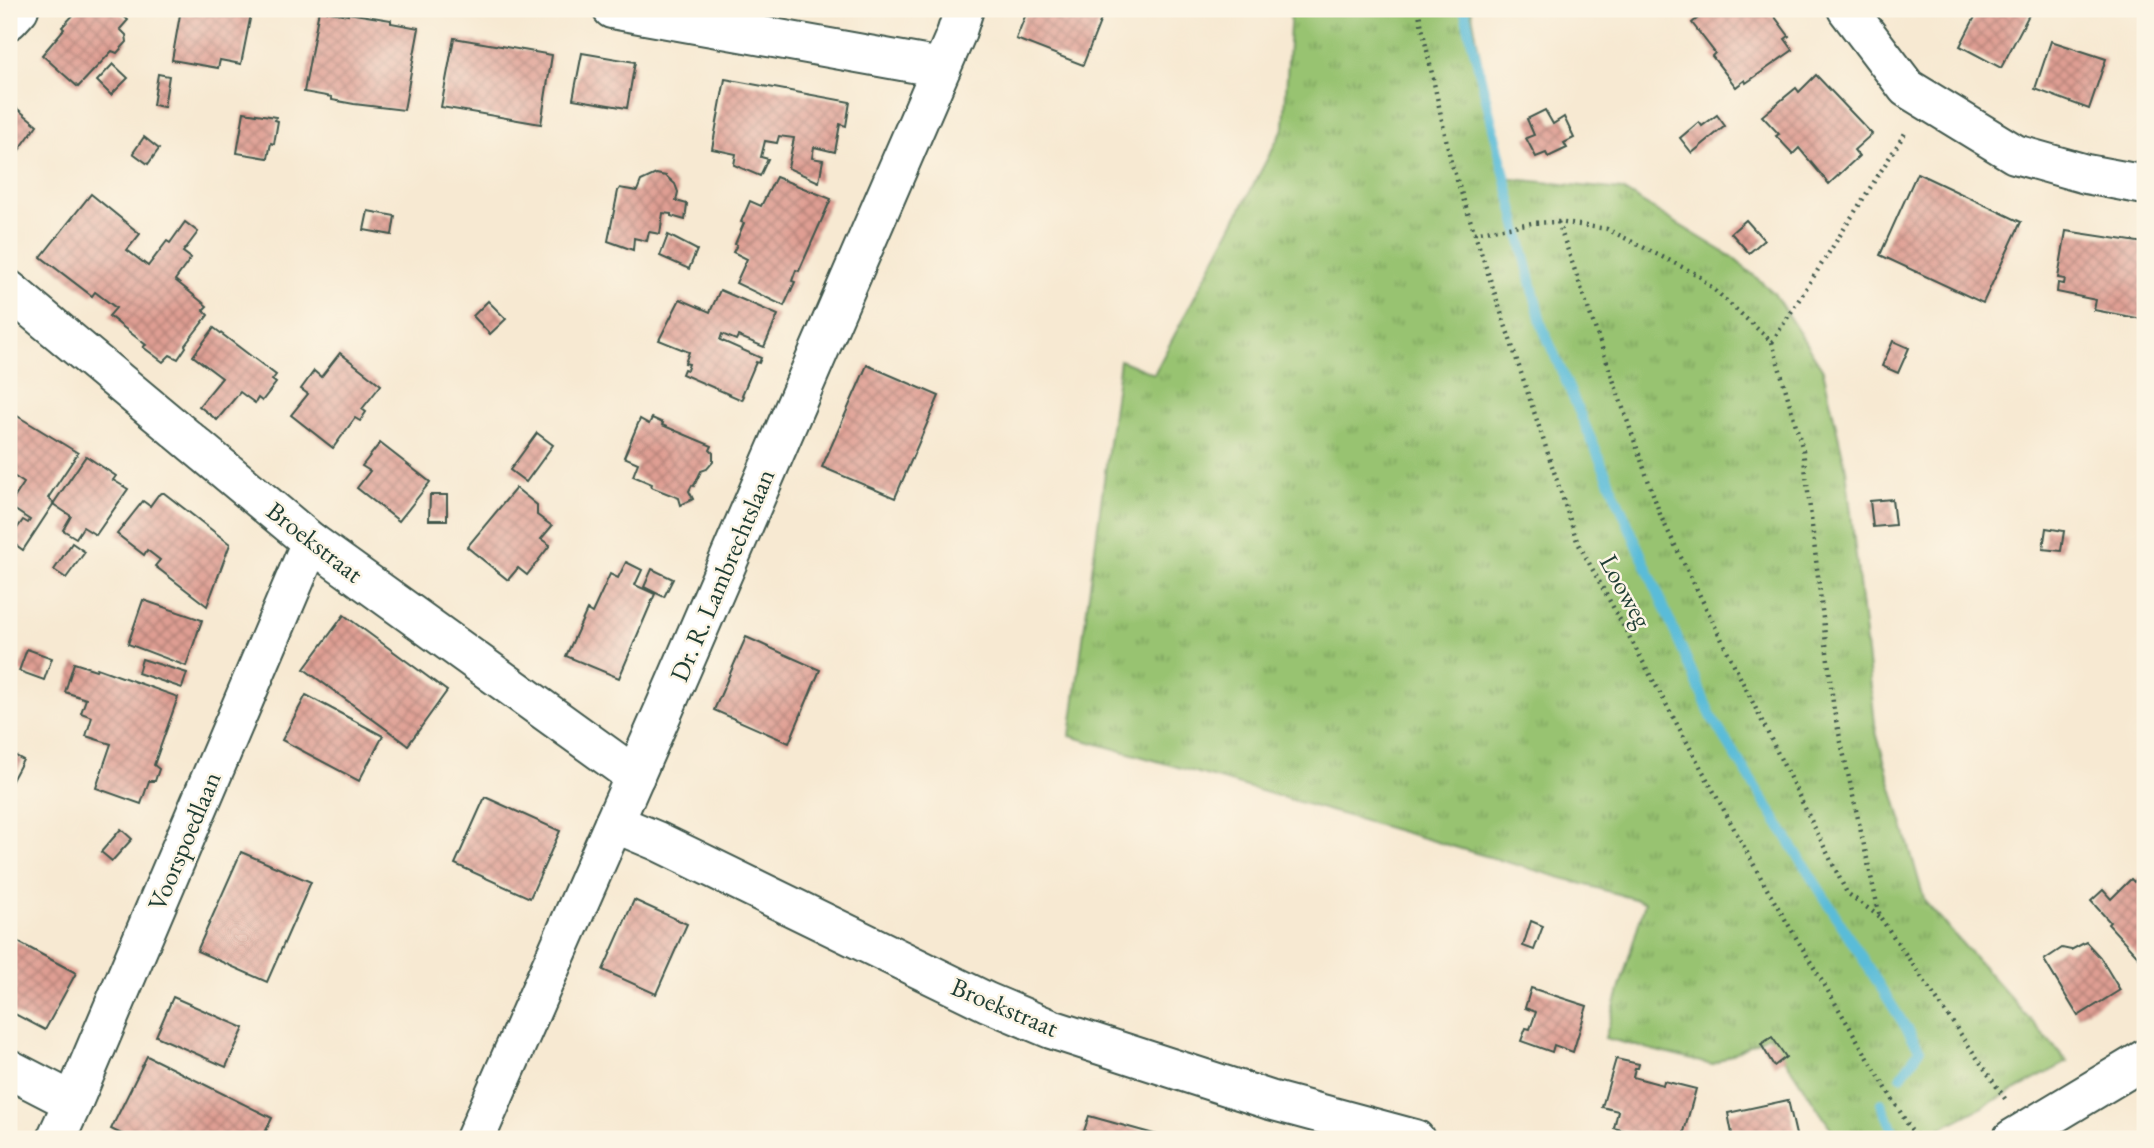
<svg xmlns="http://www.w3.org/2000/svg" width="2154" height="1148" font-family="'EB Garamond',serif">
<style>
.park{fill:url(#park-tufts);stroke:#5c8052;stroke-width:2}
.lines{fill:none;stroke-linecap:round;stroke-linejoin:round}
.stream{stroke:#5abcd8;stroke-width:10}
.building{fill:url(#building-cross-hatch)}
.minor-casing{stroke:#3f574c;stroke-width:42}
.path{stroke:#3f574c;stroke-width:4.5;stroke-dasharray:2 5;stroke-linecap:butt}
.minor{stroke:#fff;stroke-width:38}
.labels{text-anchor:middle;stroke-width:5;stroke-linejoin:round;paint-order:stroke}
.street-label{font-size:26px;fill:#1f3d34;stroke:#fcf5e5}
</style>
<defs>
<pattern id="park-tufts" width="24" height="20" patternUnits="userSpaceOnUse" patternTransform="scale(1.75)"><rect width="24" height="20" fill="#98c371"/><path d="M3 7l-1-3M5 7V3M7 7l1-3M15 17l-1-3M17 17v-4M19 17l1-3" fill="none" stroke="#7ba05e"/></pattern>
<pattern id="building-cross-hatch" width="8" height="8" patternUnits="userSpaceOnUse" patternTransform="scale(1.75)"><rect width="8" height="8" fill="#df9e93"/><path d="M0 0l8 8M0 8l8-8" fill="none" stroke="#b48279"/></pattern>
</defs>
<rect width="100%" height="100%" fill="#fcf5e5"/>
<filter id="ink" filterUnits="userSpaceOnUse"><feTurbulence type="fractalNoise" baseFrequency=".0143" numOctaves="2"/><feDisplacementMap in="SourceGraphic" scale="14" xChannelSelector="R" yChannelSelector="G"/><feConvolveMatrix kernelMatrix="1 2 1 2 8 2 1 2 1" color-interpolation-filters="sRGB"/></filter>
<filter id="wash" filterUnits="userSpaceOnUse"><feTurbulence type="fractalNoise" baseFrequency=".00686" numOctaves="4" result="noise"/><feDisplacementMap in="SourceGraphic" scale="28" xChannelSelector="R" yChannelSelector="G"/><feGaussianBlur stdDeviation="1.57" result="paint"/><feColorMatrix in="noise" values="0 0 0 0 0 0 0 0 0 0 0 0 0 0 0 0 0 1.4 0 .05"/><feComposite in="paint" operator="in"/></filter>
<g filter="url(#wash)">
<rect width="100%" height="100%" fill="#f7e9d2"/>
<polygon class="park" points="1291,9 1471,9 1503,178 1622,190 1732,257 1773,292 1823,370 1846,469 1876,732 1925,902 2068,1062 1921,1139 1838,1139 1769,1035 1712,1065 1605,1038 1645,902 1070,736 1120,360 1154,374 1284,127"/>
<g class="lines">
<g class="stream">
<polyline points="1464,9 1542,326 1712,718 1920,1050 1901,1076"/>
<polyline points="1881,1103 1897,1139"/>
</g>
</g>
<g id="blocks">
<g class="building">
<polygon points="79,9 116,9 128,20 120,29 126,35 127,42 117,53 112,51 78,87 42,55 64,29 62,27"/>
<polygon points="181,9 252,9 241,64 220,60 218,68 172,60"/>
<polygon points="1028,9 1105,9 1083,65 1016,39"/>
<polygon points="1704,9 1769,9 1789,36 1785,39 1793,50 1746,83 1745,80 1736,87 1712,56 1715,53 1692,23 1698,18 1696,15"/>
<polygon points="1979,9 2032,9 2001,68 1960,46"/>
<rect x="2141" y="9" width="4" height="19"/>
<polygon points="319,10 348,15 348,13 391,20 391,23 419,28 404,110 354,104 332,100 332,97 304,92"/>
<polygon points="454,38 552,55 541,124 441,107"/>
<polygon points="2051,41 2106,59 2089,109 2035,89"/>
<polygon points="582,53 635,62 627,108 573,99"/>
<polygon points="113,64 128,78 111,95 97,81"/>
<polygon points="158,74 169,76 164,107 153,105"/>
<polygon points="1816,75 1872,134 1854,150 1859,156 1829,184 1799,148 1793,154 1776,136 1779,134 1762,116 1796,88 1799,92"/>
<polygon points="725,79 850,102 846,126 840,124 835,152 814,147 812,158 823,160 819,182 788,168 794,138 779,136 777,143 765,141 761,157 768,159 760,176 734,165 736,154 712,149"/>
<polygon points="9,102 37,125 9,164"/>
<polygon points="1545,110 1553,124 1564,117 1574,138 1564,143 1567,148 1548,157 1546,153 1536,157 1526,138 1534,135 1527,119"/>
<polygon points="244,112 276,117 275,120 278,121 274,144 271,143 268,158 237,153"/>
<polygon points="1717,115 1725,126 1692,153 1680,138 1699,122 1702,126"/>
<polygon points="144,137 159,149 148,164 133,153"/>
<polygon points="1917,173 2021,222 1983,303 1880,255"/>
<polygon points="656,174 666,176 675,184 678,192 676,201 687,204 685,220 671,216 671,214 663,213 660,234 649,232 647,241 634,238 633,250 608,241 618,191 620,188 637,191 641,181"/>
<polygon points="776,177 831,199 799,271 796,270 792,281 795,282 784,306 736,283 747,259 733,252 737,245 735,244 744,223 741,222 750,201 761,206"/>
<polygon points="91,194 140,234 127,250 148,266 167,241 170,243 185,222 198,232 183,252 191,258 175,280 207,306 203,310 208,315 185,345 186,347 178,359 170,355 163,362 143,347 146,345 109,316 116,308 95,292 92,296 41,257"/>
<polygon points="368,211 395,216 392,235 364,230"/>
<polygon points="1746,220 1764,240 1749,253 1731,233"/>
<polygon points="2066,231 2145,243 2145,298 2142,319 2094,310 2096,300 2057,292 2058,283 2064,284 2065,279 2058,278"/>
<polygon points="668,235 697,250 689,269 660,256"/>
<polygon points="720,290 778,315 764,347 738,336 736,340 722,334 720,340 761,358 759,363 756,362 742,395 744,396 742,400 682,374 684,369 687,370 689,364 685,363 689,352 659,340 680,299 710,312"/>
<polygon points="488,301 506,319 490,334 473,316"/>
<polygon points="214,328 276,375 272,380 276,383 262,401 258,398 255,403 240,392 217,420 199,406 222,378 193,356"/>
<polygon points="1893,341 1909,348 1898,373 1882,366"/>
<polygon points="340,353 381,385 362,409 366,412 360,421 355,418 333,448 291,415 308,394 301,389 314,371 321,377"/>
<polygon points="867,365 939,396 895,498 822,467"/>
<polygon points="9,411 78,453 48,498 54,503 23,550 9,540 23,520 28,523 30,520 9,506 24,483 9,473"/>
<polygon points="652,418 663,423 662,425 712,446 710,450 713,453 713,462 707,469 701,471 694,486 692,485 689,491 693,499 681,505 679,498 651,487 652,484 633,476 638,463 624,457 640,419 649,424"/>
<polygon points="537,433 553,445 526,482 510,470"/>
<polygon points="380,443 430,482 399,521 357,488 370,471 362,466"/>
<polygon points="86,456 116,476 113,480 128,489 96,535 83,527 76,538 63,530 71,516 53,504"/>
<polygon points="516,488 537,505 537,515 552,526 541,539 550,545 527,575 518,568 508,580 467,547"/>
<polygon points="162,493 164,493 230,544 207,606 155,566 160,560 147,550 144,555 117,534 143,501 150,506 158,495"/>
<polygon points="430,495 447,495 447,520 429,520"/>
<polygon points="1892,499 1895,525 1873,527 1870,501"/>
<polygon points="2046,528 2064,531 2061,551 2043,549"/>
<polygon points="72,543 85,552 66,578 54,570"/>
<polygon points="626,562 642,570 635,585 655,594 619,678 566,656 587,610 592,613 610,574 618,578"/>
<polygon points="652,569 673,579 664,597 644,587"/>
<polygon points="143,600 202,620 186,666 128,644"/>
<polygon points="344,615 447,691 408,745 304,669"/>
<polygon points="746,637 820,670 789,743 714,710"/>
<polygon points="27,649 52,658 44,680 19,671"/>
<polygon points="142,659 187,673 182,688 138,673"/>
<polygon points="74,663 96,670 97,668 178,697 154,765 159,769 155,781 149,781 141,804 96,788 111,744 86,736 92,717 81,713 86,699 65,692"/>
<polygon points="306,695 383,736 359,781 282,740"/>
<polygon points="9,752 23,760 9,786"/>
<polygon points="485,797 560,831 530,898 455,864"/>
<polygon points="121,829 132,839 112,861 101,852"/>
<polygon points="241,852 311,882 267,982 197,951"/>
<polygon points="2140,876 2145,882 2145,964 2108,924 2110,922 2091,901 2103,890 2111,899 2131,879 2134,882"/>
<polygon points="634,900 687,924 656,994 603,970"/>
<polygon points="1531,921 1543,926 1534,950 1523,946"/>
<polygon points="9,937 76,973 45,1030 9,1011"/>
<polygon points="2086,942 2100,957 2120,990 2078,1016 2044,960 2062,948 2071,950"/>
<polygon points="1531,988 1587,1006 1573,1052 1554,1045 1552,1052 1521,1041 1526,1028 1530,1029 1536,1012 1525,1008"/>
<polygon points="173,997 244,1028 226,1067 156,1036"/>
<polygon points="1772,1037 1786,1057 1774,1066 1761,1044"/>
<polygon points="147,1056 272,1118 262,1139 132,1139 111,1129"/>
<polygon points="1616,1059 1639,1064 1638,1068 1635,1068 1633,1077 1663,1085 1664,1081 1696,1089 1682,1139 1646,1139 1635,1136 1637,1134 1614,1128 1618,1111 1602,1107"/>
<polygon points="1788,1100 1797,1139 1733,1139 1728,1113"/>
<polygon points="1089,1116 1161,1136 1160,1139 1078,1139 1079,1134 1084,1131"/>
</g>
</g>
</g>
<g filter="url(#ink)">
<use href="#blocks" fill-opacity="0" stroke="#3f574c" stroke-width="2"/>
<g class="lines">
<defs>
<g id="minor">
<polyline points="612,9 941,68"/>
<polyline points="1847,9 1907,88 2015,154 2086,174 2145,185"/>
<polyline points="9,20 19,9"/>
<polyline points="9,290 311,542 635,776"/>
<polyline points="614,823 657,841 987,1002 1051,1029 1270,1100 1415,1139"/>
<polyline points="9,1069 73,1102"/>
<polyline points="56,1139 73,1102 311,542"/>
<polyline points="475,1139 662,714 956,34 964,9"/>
<polyline points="2012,1139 2145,1059"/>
</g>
</defs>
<use href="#minor" class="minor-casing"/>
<g class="path">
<polyline points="1418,9 1451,162 1577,541 1767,889 1911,1130 1921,1139"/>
<polyline points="1558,222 1661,517 1847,893 1880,917"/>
<polyline points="1474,233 1532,223 1558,222 1607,229 1698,275 1772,342 1803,450 1834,711 1880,917 2006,1100"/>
<polyline points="1772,342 1907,130"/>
</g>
<use href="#minor" class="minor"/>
</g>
</g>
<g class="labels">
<g class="street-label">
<text transform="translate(315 542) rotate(38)" y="9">Broekstraat</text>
<text transform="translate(722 575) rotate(-67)" y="9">Dr. R. Lambrechtslaan</text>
<text transform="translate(1626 591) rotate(61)" y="9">Looweg</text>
<text transform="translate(184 841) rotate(-67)" y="9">Voorspoedlaan</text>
<text transform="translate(1005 1007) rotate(23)" y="9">Broekstraat</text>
</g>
</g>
<rect width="2154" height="1148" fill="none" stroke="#fcf5e5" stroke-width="35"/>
</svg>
